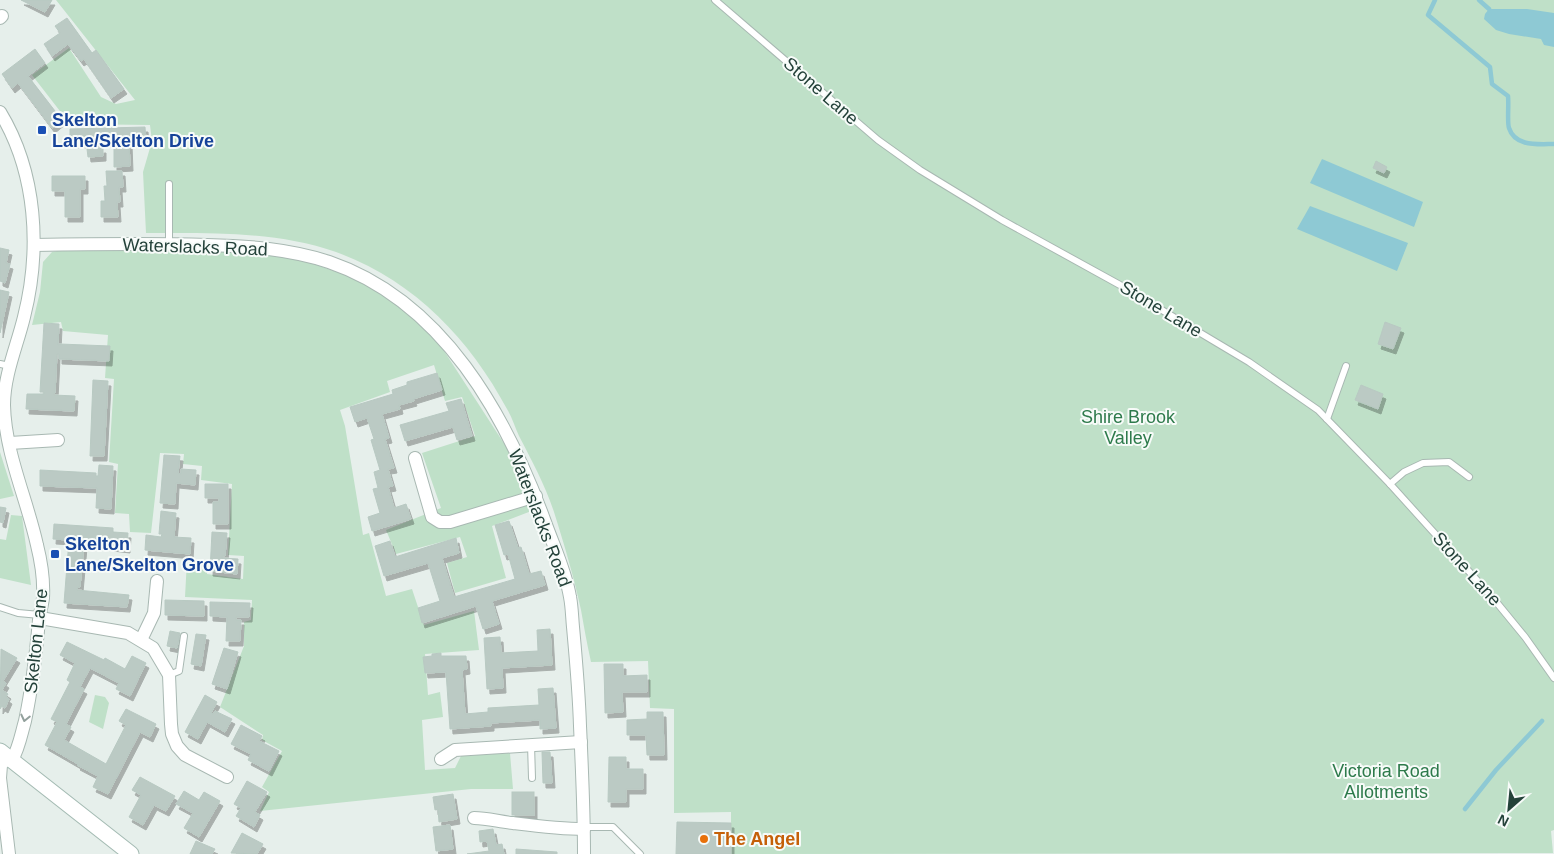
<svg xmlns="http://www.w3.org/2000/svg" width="1554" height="854" font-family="Arial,sans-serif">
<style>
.green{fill:#bfe0c8}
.water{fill:#8ec9d4}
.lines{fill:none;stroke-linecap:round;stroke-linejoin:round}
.stream{stroke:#8ec9d4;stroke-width:4.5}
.building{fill:#bbcac4;stroke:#b8c9c2;filter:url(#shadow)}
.service-casing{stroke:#a8b8b2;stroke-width:8}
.minor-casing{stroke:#a8b8b2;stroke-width:14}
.secondary-casing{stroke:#a4bbb3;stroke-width:17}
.service{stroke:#fff;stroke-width:6}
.minor{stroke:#fff;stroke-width:12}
.secondary{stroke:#fff;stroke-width:15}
.oneway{stroke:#92a09c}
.transit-dot{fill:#1a4fb4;stroke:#f7fbf9;stroke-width:2}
.food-dot{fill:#e8710a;stroke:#f7fbf9;stroke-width:2}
.labels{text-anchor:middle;stroke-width:4;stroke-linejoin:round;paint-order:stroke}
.street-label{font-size:18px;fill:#24423a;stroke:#f7fbf9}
.transit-label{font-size:18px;font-weight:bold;fill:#164399;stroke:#f7fbf9;text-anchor:start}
.park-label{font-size:18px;fill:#2d7a4b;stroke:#f7fbf9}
.food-label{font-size:18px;font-weight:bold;fill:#c56008;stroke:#f7fbf9;text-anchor:start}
</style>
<defs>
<filter id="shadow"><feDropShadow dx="3" dy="5" stdDeviation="0" flood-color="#0004"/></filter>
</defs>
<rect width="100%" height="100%" fill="#e6efeb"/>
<g class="green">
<path d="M56,0H1554V830L1551,831L1553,853L731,854V812L674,813V709L650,708L648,661L591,662C587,644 584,627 581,610C574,577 564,544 554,512C545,485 532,461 519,436C515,427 512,417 507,409C469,338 413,280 336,252C275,231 210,233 146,233L143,172L152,141L150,125L70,124L32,75L69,48L101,97L116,104L135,100Z"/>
<polygon points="115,249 233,251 285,256 314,264 368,283 393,300 437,340 514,459 534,510 492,526 506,578 455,593 447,563 467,557 460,537 396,554 386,530 441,508 422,453 475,436 462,397 445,401 434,365 387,381 390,392 340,410 345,426 363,535 369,533 386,596 412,589 424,625 474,611 479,650 425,654 428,695 440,692 443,717 422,720 425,770 455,768 461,756 510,753 513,789 471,789 260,811 269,792 262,787 282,751 262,740 263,735 220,707 244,646 244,622 251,620 252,600 185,597 187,560 207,561 207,574 243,579 244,556 228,555 232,484 201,480 202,466 183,464 184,454 160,453 151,533 130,532 129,514 115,513 118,464 109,462 114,379 105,378 108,335 63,331 61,322 32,325 40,292 43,262 52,252 57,251"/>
<polygon points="0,452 14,496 0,499"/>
<polygon points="11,515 22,516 31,585 0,578 0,539 6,540"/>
<polygon points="95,695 105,697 109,703 103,729 89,722"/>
</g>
<g class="water">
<polygon points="1489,9 1527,9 1554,13 1554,47 1544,45 1541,39 1509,34 1496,30 1484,19 1485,14"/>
<polygon points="1322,159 1423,202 1414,227 1310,183"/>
<polygon points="1310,206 1408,243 1397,271 1297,229"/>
</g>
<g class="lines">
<g class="stream">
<path d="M1435,0L1428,15L1490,67L1492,84L1508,96C1509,104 1507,123 1509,128C1515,147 1538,144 1554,144"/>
<polyline points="1479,0 1489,9"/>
<polyline points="1465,809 1496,770 1542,721"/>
</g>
</g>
<g class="building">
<polygon points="21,0 52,0 45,12"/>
<polygon points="67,18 92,53 96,50 124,89 111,98 84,59 81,61 68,44 52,56 44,44 60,33 55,26"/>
<polygon points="35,49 45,63 28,76 62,120 52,128 18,83 12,88 2,74"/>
<polygon points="145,127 146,141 129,141 130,166 114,167 114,142 70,143 70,129"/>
<polygon points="103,148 103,156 88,157 87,149"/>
<polygon points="1376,161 1387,167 1384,173 1373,168"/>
<polygon points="106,171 122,171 123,187 119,187 120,202 117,202 118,217 101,217 101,201 105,201 104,186 107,186"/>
<polygon points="52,176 85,176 85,189 80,189 80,217 65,217 65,191 52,191"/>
<polygon points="0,248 9,250 6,263 10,264 5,283 0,281"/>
<polygon points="0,290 9,292 0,333"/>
<polygon points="1385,322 1401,328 1393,349 1378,344"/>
<polygon points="44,323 59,324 58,345 60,344 110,346 109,361 59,359 59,354 57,354 55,393 54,393 54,395 75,396 74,411 26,409 27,394 44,394 44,392 40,392"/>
<polygon points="437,373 442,390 413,399 414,401 399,405 400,409 382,414 389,438 385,439 394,468 388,469 393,486 388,487 394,508 406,504 411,519 372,531 368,517 380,513 373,489 378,488 374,472 380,470 371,440 374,439 367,418 355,422 350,407 393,394 392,390 407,385 407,382"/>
<polygon points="93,380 108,381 104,456 90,456"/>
<polygon points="1361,385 1383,394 1378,409 1355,400"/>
<polygon points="461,399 472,436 457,440 453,427 405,441 400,425 449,411 446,403"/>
<polygon points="164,455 180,456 178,473 181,474 181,469 196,470 195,485 176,483 175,504 160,503"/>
<polygon points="99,465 113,466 111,509 96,508 97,488 40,486 40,470 96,473 96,476 98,476"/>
<polygon points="205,484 228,484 228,524 213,524 213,502 219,502 219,498 205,498"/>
<polygon points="0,507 6,508 3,523 0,522"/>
<polygon points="161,511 176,513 174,537 191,538 190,554 145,550 146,535 161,537 162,534 159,534"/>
<polygon points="509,521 518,548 521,547 529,574 541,571 545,585 492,601 499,624 483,629 476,606 422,623 418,608 440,601 428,563 384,576 375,546 390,541 395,557 456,538 459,553 442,558 454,597 515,579 508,554 504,555 495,525"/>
<polygon points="54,524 113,528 113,532 128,533 127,548 110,546 110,543 79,541 79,543 84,543 80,587 78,587 77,590 129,595 127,607 64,603 69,540 53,539"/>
<polygon points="212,532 227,533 225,556 222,556 222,558 238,559 237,574 210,571"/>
<polygon points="165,600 204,601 204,616 165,615"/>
<polygon points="210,602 250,603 249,617 236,617 236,620 241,620 240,641 226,641 227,617 210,616"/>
<polygon points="550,629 552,665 502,668 503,688 487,689 484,638 500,637 501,653 538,651 537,630"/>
<polygon points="170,631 180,633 177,648 167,646"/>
<polygon points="196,634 206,635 201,666 191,664"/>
<polygon points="67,642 104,660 105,658 125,669 132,656 146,663 130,696 116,689 119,683 90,668 80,687 84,689 66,724 71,727 64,740 106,764 126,725 119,721 126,709 156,724 150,737 140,732 108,794 93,787 98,776 77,765 78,764 45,745 57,722 51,719 70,682 67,680 75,663 60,655"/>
<polygon points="224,648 238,652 227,689 212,684"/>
<polygon points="1,649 17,658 3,681 6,683 2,690 8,694 6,697 9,699 5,708 2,706 0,709"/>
<polygon points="441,653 441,656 466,656 467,669 462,670 465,714 488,712 488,708 539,705 538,689 553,688 556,728 540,729 540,720 491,723 491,726 450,729 446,672 425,673 423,657 432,656 432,654"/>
<polygon points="604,664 623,664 623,676 647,675 647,692 622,692 623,712 605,713"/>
<polygon points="205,695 217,702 211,713 213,714 215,711 232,719 225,732 207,722 198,739 185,732"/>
<polygon points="647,712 663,712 664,755 647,755 646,735 627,735 627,720 647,719"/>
<polygon points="241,725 262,736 259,741 279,751 269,771 248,760 251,754 231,744"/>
<polygon points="542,752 550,752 552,783 543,783"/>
<polygon points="609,757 626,757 626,769 643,769 643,789 626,789 626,802 608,802"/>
<polygon points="140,777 175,796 166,811 154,805 143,825 129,817 141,795 132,790"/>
<polygon points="247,781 267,792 255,812 260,815 254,827 236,816 241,808 234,804"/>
<polygon points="184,791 199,800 204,792 220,801 199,837 184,828 193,813 176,804"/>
<rect x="512" y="792" width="22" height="23"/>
<polygon points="453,794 457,819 439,822 438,809 435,810 433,797"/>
<polygon points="677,822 731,823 731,854 676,854"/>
<polygon points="450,825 453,849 436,851 433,827"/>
<polygon points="493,829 496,845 502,844 504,854 467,854 489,851 487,841 480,842 479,831"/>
<polygon points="242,833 263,844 257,854 231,853"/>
<polygon points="196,841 215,849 212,854 190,854"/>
<polygon points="516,849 557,852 557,854 516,854"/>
</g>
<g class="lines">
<defs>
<g id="service">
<polyline points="715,0 878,140 920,170 1002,220 1120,285 1249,362 1318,410 1390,484 1493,598 1525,637 1554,678"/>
<polyline points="169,243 169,184"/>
<polyline points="0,364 10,366"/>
<polyline points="1327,419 1346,366"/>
<polyline points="1390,484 1404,472 1423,463 1449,462 1469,477"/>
<polyline points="0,607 18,613 40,615"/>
<polyline points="169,675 179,671 184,636"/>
<polyline points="531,744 532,778"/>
<polyline points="584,827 613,827 640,854"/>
</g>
<g id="minor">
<polyline points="0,18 2,16"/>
<path d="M0,112C37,173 41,250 24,317C17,346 4,375 4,405C5,453 27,499 37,545C41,561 44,581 43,598C42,605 40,613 39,620C36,654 32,688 25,721C21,735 19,748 12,760"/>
<path d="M34,245C91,244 149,243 207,245C248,246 290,249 329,262C443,301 506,415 545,522C554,547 566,572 570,597C572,607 572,617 573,627C576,660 579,692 580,726C582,768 584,811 584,854"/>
<polyline points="10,443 58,440"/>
<polyline points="415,458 432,517 440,522 450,522 536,496"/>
<polyline points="40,618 128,633 153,648 169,675 171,724 172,734 177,746 185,755 227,777"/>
<polyline points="141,640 154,613 157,581"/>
<polyline points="8,757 1,765 0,778 9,854"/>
<polyline points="441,759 455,750 581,742"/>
<path d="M474,818C488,818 500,822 513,823C537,826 560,829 584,829"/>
</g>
<polyline id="secondary" points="0,751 131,854"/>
</defs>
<use href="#service" class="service-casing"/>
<use href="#minor" class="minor-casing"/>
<use href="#secondary" class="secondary-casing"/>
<use href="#service" class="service"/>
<use href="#minor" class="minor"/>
<use href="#secondary" class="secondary"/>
</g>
<defs><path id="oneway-chevron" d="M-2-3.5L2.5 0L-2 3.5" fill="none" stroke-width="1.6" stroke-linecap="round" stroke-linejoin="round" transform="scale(1.25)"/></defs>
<use class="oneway" href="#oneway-chevron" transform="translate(25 718) rotate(103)"/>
<g class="transit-dot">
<rect x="37" y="125" width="10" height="10" rx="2.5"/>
<rect x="50" y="549" width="10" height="10" rx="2.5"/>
</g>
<circle class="food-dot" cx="704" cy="839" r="5"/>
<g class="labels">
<g class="street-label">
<text transform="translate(821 91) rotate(41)" y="6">Stone Lane</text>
<text transform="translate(195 247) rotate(2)" y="6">Waterslacks Road</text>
<text transform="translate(1161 309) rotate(31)" y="6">Stone Lane</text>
<text transform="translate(540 518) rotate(69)" y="6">Waterslacks Road</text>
<text transform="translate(1467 569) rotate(48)" y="6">Stone Lane</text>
<text transform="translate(36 641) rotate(-84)" y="6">Skelton Lane</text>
</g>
<g class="transit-label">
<text x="52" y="126">Skelton<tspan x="52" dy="21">Lane/Skelton Drive</tspan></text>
<text x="65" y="550">Skelton<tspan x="65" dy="21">Lane/Skelton Grove</tspan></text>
</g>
<g class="park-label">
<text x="1128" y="423">Shire Brook<tspan x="1128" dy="21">Valley</tspan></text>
<text x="1386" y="777">Victoria Road<tspan x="1386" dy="21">Allotments</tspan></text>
</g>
<g class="food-label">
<text x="714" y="845">The Angel</text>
</g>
</g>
<g transform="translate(1509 809) rotate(207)" stroke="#f7fbf9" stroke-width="4" paint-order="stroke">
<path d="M0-4L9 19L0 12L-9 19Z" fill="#24423a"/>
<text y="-8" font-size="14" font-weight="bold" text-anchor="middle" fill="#24423a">N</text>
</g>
</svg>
